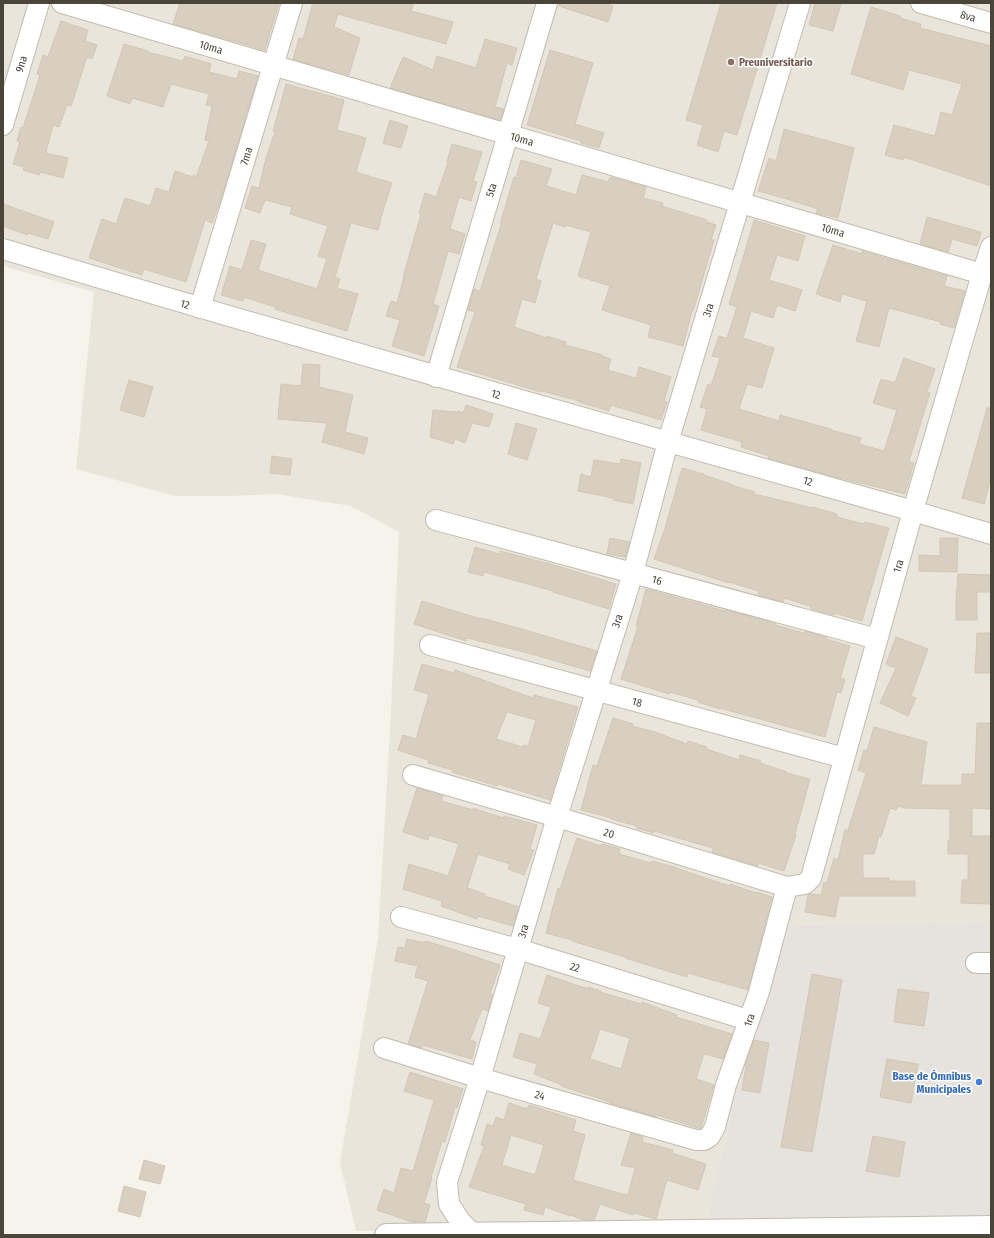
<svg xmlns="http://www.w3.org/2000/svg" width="994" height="1238" font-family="'Fira Sans Condensed',sans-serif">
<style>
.residential{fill:#eae5da}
.industrial{fill:#e6e2dd}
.building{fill:#d8cfc1;stroke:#d3c7b4;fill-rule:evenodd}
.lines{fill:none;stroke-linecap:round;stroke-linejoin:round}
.minor-casing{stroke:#c2bbae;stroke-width:22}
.minor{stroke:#fff;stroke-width:20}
.education-dot{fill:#8d6e63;stroke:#fff;stroke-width:1.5}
.shop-dot{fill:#3f7fe0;stroke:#fff;stroke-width:1.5}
.labels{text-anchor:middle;stroke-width:3;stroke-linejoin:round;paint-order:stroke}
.street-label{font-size:11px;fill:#4b4439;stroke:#fff}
.education-label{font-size:11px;font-weight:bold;fill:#785e54;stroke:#fff;text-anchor:start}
.shop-label{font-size:11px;font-weight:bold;fill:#366cbe;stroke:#fff;text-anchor:end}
</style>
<rect width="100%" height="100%" fill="#f6f3ec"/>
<polygon class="residential" points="3,3 991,3 991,922 788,925 750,1037 712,1195 707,1227 356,1231 340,1163 378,938 390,730 399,532 351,506 276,494 230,496 175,496 76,469 94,292 3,266"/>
<polygon class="industrial" points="991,922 991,1219 707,1227 712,1195 750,1037 788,925"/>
<g class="building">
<polygon points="180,3 279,3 265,50 173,24"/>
<polygon points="313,3 414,3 411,11 453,22 446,44 338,14 334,27 360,38 349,75 293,59 299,38 303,39"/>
<polygon points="560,3 605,3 613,6 608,22 559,6"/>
<polygon points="721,3 777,3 737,135 724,131 718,152 697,145 703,125 686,120"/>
<polygon points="815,3 841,3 833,31 809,25"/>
<polygon points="871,7 900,16 900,18 921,24 920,28 991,46 991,186 904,157 903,160 885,155 894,125 935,136 941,112 952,115 962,84 909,70 903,90 851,74"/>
<polygon points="61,21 88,30 85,41 97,45 92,59 87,57 71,106 67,105 59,127 53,125 46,152 45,153 68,158 63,178 40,172 39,175 23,170 24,167 13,164 20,142 17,141 21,127 23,128 40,75 37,74 43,55 48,57"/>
<polygon points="485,39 517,48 512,65 507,63 495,107 504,109 500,120 390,88 403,57 433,70 437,56 476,68"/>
<polygon points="124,44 148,51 147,52 183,61 185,56 211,64 209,72 237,79 239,71 258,76 221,199 212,223 205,220 186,282 144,269 142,275 89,258 102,219 116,224 125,198 150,206 156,188 169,192 175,171 193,177 193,175 196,177 209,141 205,140 212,106 206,105 209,94 171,84 163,107 132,98 130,104 107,96"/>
<polygon points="550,50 593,63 575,124 604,133 599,148 581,143 581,141 527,125"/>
<polygon points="286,84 344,100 337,130 366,138 356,172 392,183 384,207 378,230 351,223 335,277 340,279 337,288 358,294 347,331 275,309 275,307 244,297 243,301 221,295 230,266 242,270 251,240 266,244 258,270 317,289 327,259 318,256 328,226 290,214 292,207 265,200 260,213 245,208 252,186 259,188 266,158 275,132 273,131"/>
<polygon points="390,120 408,126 401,148 383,143"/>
<polygon points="784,129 854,148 838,218 816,213 818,209 787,199 758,191 769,158 776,161"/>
<polygon points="452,144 482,152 473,181 477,182 471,201 459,197 450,229 465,234 459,254 448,251 433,304 439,306 424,356 392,346 400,320 386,316 391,301 397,303 404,277 403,277 421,214 419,213 425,193 436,197 448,163 447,162"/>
<polygon points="521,160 552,169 546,186 576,195 582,175 608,182 610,177 646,187 643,198 663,203 662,206 707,220 707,222 716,225 711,240 714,240 697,298 693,311 692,311 683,346 648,337 651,325 602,310 610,286 578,276 591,232 566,225 565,227 553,223 536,279 541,281 535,303 522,299 514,327 547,338 547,336 566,342 565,345 603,355 602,356 611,359 608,370 636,378 639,367 671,377 664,401 667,402 661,420 611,405 609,411 579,402 579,401 550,393 541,391 541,392 457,367 475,312 468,310 474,289 480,291 501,225 501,221 514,177 516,178"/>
<polygon points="3,204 54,222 48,239 28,233 27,235 3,226"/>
<polygon points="927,217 981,232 977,246 952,239 948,252 920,244"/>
<polygon points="754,220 805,236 798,261 777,255 769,280 802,290 795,311 777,305 773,318 751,311 743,338 774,348 762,388 747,384 739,409 779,421 780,415 831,429 831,430 861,438 859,444 884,451 897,410 873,403 881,379 895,383 904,358 935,369 927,392 930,393 909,461 914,463 905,494 832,476 768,458 769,456 741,447 742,442 701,430 707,409 700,407 708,384 711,386 720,358 712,356 719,336 727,338 737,307 729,304 743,258"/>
<polygon points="833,245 862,254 862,251 947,276 944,286 965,291 954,328 940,324 941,322 889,308 879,347 856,341 867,301 842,294 840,302 816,294"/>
<polygon points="303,364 320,365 319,387 353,395 345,432 368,438 364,454 322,442 327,423 278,419 281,384 301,386"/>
<polygon points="129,380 153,387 144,417 120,410"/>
<polygon points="466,405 493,414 489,427 472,423 465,443 455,439 453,444 430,437 433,410 457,412 458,411 463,413"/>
<polygon points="987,408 991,408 991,477 984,504 962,498"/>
<polygon points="516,423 537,429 527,460 508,454"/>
<polygon points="272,456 292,459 290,475 270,473"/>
<polygon points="621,459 641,463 633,504 613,500 613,498 578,491 581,474 591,477 594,460 620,464"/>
<polygon points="682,468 704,474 704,475 731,484 731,485 755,492 754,494 813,508 813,507 837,514 837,517 864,524 865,522 889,528 862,621 834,613 834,615 811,609 812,608 810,607 810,606 784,598 783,602 758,595 759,591 729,582 729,583 654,559 665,528"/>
<polygon points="610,538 630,542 625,557 607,554"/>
<polygon points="940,538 958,538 957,572 919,571 919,555 940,556"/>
<polygon points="475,547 499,554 500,551 561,567 616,584 609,609 553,592 553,591 484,572 483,576 468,572"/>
<polygon points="958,574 991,575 991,592 977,592 977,620 956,620 956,601"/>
<polygon points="646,589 725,611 726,610 776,624 775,625 804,633 805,631 827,637 826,639 850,646 840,678 845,679 841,693 837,692 825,737 720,708 720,709 698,702 698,700 670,692 669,694 621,679 638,627 636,626"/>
<polygon points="422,601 481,619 481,618 518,628 597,651 590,671 528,653 467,638 466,641 414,624"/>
<polygon points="977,633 991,633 991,673 975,673"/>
<polygon points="896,637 928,649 911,696 916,698 908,716 880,703 896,668 886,664"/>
<path d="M422,664L454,673L455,670L533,698L534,695L578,707L550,800L498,784L497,786L452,772L453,770L428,763V760L398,750L403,735L416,739L429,694L414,690ZM507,712L536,720L528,746L524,745L523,747L496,739Z"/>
<polygon points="613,718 633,724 632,726 655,732 687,744 688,741 707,747 706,749 739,760 740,755 761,761 760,763 787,772 786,773 810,779 795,834 796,835 784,871 758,863 758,866 712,852 713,848 654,831 654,833 636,828 637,826 611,819 611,818 581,810 593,765 597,766"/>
<polygon points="977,723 991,723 991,809 972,808 972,836 991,836 991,904 961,903 962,880 968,880 968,854 948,854 948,840 950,840 950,809 904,808 898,806 896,810 890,808 881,837 879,836 874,854 863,854 863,878 889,878 889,881 915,881 915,896 839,896 835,917 805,912 808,895 810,894 821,895 824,882 827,883 834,858 838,860 845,830 848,830 866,773 858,770 864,750 867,751 874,727 927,742 921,785 962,785 962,774 975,774"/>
<polygon points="417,788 443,796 441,801 473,810 473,808 503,818 504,816 537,825 530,849 534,850 524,875 508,869 510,864 478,854 467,888 485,894 485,896 519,907 513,926 478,916 477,919 441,906 442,901 403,889 409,864 448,876 459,844 429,835 428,840 403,832"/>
<polygon points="577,838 601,846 602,844 620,849 619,854 651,863 652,861 674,867 705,878 730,886 730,884 756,893 757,892 772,897 748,990 688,973 687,977 625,958 625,957 572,941 572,940 546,933 558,888 560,889"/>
<polygon points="407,939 425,943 425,941 452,949 500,965 490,994 493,995 488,1011 482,1009 470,1040 476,1042 472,1059 423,1045 422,1048 408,1044 428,981 415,977 418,966 395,961 398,947 405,948"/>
<polygon points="812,974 842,980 812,1152 781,1147"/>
<path d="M547,975L588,989V987L601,991L600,992L641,1004L642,1002L677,1015L676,1017L732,1034L723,1059L704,1054L696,1079L714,1085L701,1128H698L657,1115L656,1117L610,1103V1102L561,1086L562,1085L534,1074L537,1064L513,1057L520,1033L540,1039L551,1007L538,1003ZM600,1029L630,1038L621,1069L590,1059Z"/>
<polygon points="898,989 929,993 924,1026 894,1022"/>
<polygon points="754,1040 769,1043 760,1093 742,1090 746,1066 745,1065"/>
<polygon points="887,1059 918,1064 911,1103 880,1097"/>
<polygon points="410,1072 463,1089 457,1108 455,1107 445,1142 442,1141 431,1177 432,1178 424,1203 430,1205 425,1222 412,1222 377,1210 384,1189 394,1193 401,1168 413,1171 434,1100 404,1091"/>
<path d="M509,1103L527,1109L529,1105L576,1120L573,1131L585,1135L573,1180L626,1195V1194L628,1195L635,1168L621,1165L631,1133L643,1137L642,1142L673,1150L672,1153L706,1164L698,1190L667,1180L656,1219L634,1213L633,1215L600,1204L594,1220H584L570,1215V1216L545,1207L543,1215L524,1210L526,1204L469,1187L484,1146L481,1145L487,1124L493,1126L496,1117L504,1120ZM511,1135L544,1145L535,1175L502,1165Z"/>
<polygon points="873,1136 905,1142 899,1177 866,1171"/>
<polygon points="144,1160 165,1166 160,1184 139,1179"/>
<polygon points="124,1186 146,1192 140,1217 118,1211"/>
</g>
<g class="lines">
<defs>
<g id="minor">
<polyline points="62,3 982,274"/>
<polyline points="921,3 991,23"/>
<polyline points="3,125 39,3"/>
<path d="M3,249C305,340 609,425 913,511L991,534"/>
<polyline points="200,308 292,3"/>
<polyline points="436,377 547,3"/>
<polyline points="436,520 877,639"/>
<polyline points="430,645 844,758"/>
<polyline points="413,775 557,817 787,887 805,884 811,878 913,511 982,274 991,247"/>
<polyline points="401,917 518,949 748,1020"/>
<polyline points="976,963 991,963"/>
<polyline points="384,1048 480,1078 696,1140 704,1140 710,1136 715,1127 726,1085 759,992 787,887"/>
<polyline points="472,1233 460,1221 449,1204 447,1182 480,1078 557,817 633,573 668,442 800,3"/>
<polyline points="385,1235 386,1234 991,1226"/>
</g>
</defs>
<use href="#minor" class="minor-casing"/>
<use href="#minor" class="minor"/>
</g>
<circle class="education-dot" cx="731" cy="62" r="4"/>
<circle class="shop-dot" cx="979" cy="1082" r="4"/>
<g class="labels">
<g class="street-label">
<text transform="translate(968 16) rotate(16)" y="4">8va</text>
<text transform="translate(211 47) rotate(16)" y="4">10ma</text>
<text transform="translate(21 64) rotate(-74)" y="4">9na</text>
<text transform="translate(522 139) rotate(16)" y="4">10ma</text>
<text transform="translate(246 156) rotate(-73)" y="4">7ma</text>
<text transform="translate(491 190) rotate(-73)" y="4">5ta</text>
<text transform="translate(833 230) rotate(16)" y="4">10ma</text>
<text transform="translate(185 304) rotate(17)" y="4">12</text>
<text transform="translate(708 310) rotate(-73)" y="4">3ra</text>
<text transform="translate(496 394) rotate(16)" y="4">12</text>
<text transform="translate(808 481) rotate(16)" y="4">12</text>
<text transform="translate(898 566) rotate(-74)" y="4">1ra</text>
<text transform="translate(657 580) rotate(15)" y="4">16</text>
<text transform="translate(617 621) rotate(-72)" y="4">3ra</text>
<text transform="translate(637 702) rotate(15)" y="4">18</text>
<text transform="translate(609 833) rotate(17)" y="4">20</text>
<text transform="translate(523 931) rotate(-74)" y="4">3ra</text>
<text transform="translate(575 967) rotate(17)" y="4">22</text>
<text transform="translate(749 1020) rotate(-71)" y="4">1ra</text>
<text transform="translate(540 1095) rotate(16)" y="4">24</text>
</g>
<g class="education-label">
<text x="739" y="66">Preuniversitario</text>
</g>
<g class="shop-label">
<text x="971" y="1080">Base de Ómnibus<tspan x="971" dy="13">Municipales</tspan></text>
</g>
</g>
<rect width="994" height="1238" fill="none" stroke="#4b4439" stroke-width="8"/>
</svg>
